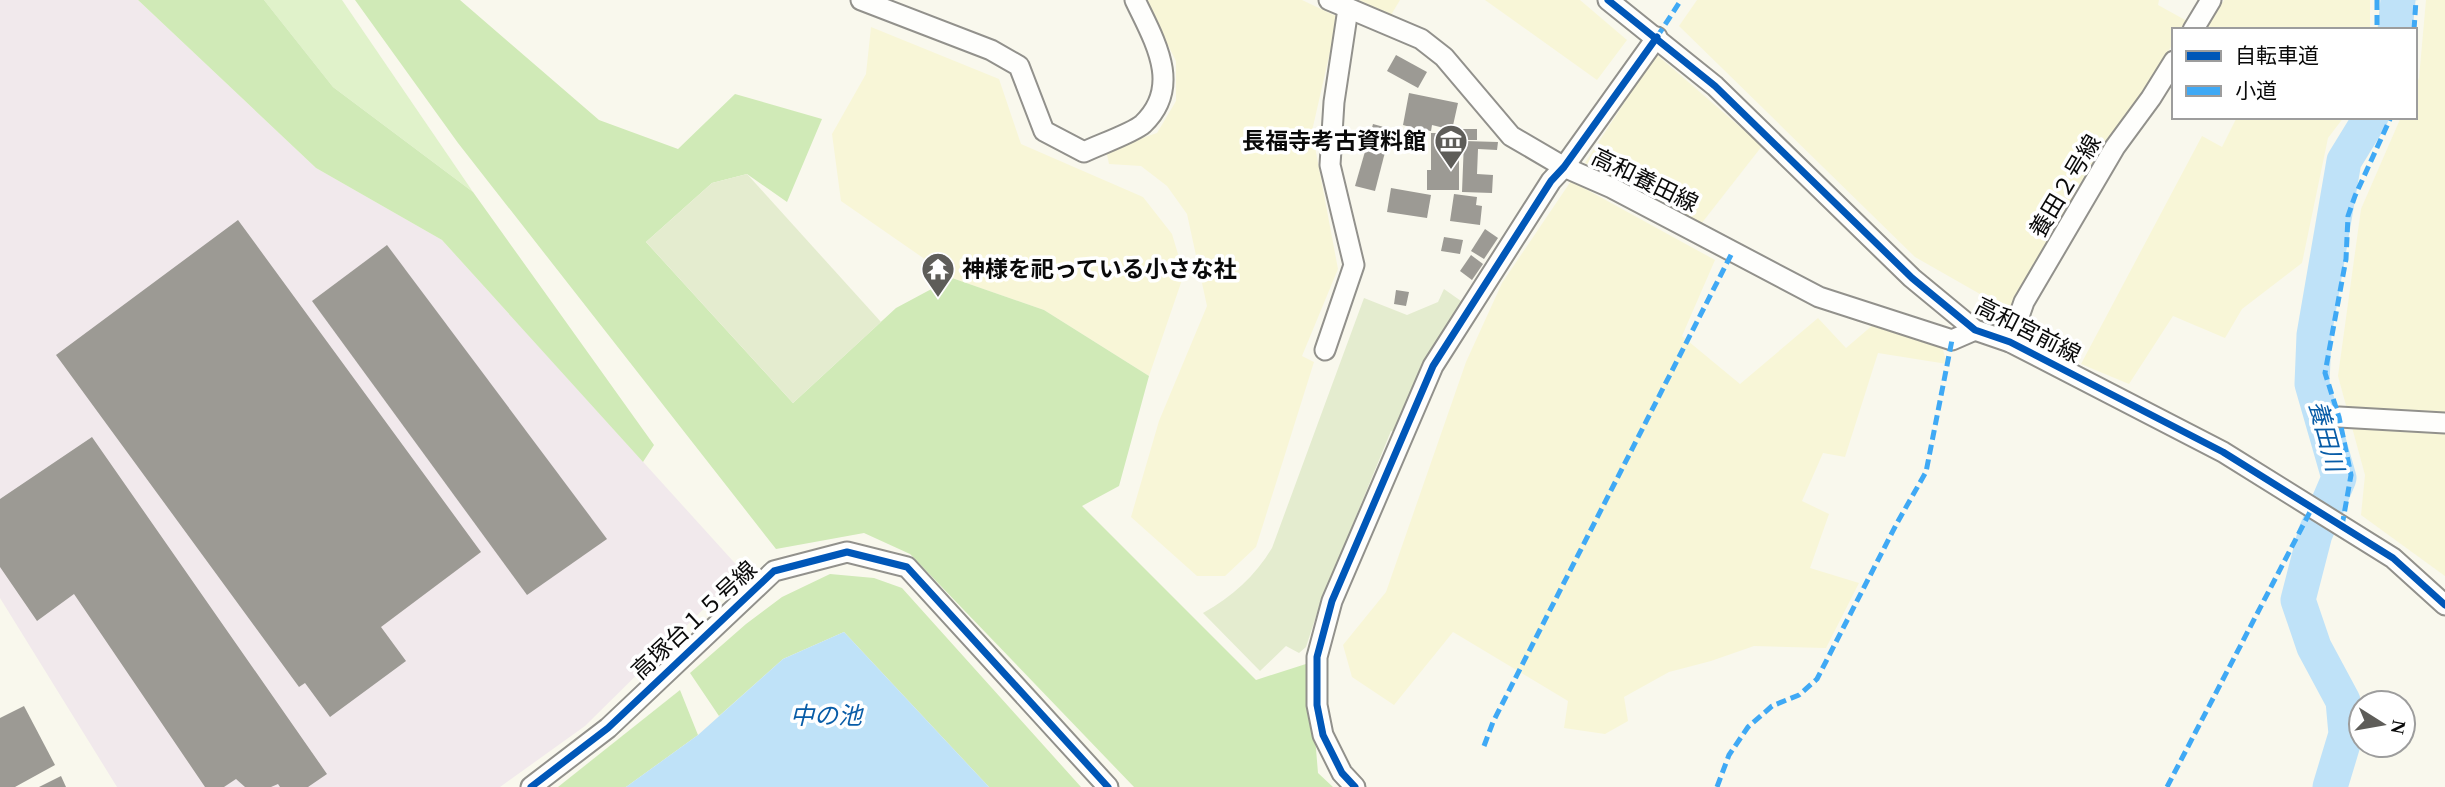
<svg xmlns="http://www.w3.org/2000/svg" width="2445" height="787" font-family="'Times New Roman','Noto Sans JP',serif">
<style>
.industrial{fill:#f1e9ec}
.farmland{fill:#f8f6d7}
.green{fill:#e0f2ca}
.forest{fill:#d0eab7}
.cemetery{fill:#e4eccf}
.water{fill:#bfe2f8}
.lines{fill:none;stroke-linecap:round;stroke-linejoin:round}
.river{stroke:#bfe2f8;stroke-width:35}
.building{fill:#9c9a94}
.minor-casing{stroke:#92918c;stroke-width:23}
.minor{stroke:#fefefc;stroke-width:19}
.quiet{stroke:#3fa9f5;stroke-width:5;stroke-dasharray:10 5;stroke-linecap:butt}
.cycleway-casing{stroke:#fff;stroke-width:11}
.cycleway{stroke:#0057b8;stroke-width:7}
.labels{text-anchor:middle;stroke-width:7;stroke-linejoin:round;paint-order:stroke}
.poi-label{font-size:23px;font-weight:bold;fill:#0a0a0a;stroke:#fff;text-anchor:end}
.street-label{font-size:23px;fill:#0a0a0a;stroke:#fff}
.water-label{font-size:24px;font-style:italic;fill:#085ca7;stroke:#fff}
</style>
<rect width="100%" height="100%" fill="#f9f8ed"/>
<polygon class="industrial" points="0,0 138,0 316,168 442,240 742,571 585,726 500,787 117,787 0,598"/>
<g class="farmland">
<polygon points="1145,0 1302,0 1338,17 1312,131 1338,269 1302,356 1314,362 1256,547 1225,576 1197,576 1131,517 1159,421 1207,306 1187,214 1167,186 1141,166 1109,164 1106,150 1157,133 1176,101 1176,61"/>
<polygon points="1359,0 1400,0 1391,15"/>
<polygon points="1485,0 1580,0 1627,40 1597,80"/>
<polygon points="1697,0 2159,0 2158,5 2187,21 2181,30 2174,30 2174,42 2008,310 1915,257 1679,26"/>
<polygon points="2224,0 2370,0 2370,30 2217,30 2207,26"/>
<polygon points="2426,0 2445,0 2445,576 2361,515 2365,475 2338,376 2361,209 2401,117 2415,117 2415,86 2419,78"/>
<polygon points="871,27 999,79 1021,144 1143,197 1172,234 1184,274 1149,376 1044,310 952,278 841,201 832,134 866,74"/>
<polygon points="1656,54 1762,146 1701,224 1585,163"/>
<polygon points="2237,117 2344,117 2328,138 2302,263 2242,309 2225,338 2173,316 2129,384 2081,364 2202,136 2222,147"/>
<polygon points="1571,181 1715,260 1682,336 1740,384 1818,318 1846,348 1874,324 1941,343 1947,364 1878,353 1845,457 1823,453 1802,501 1829,514 1810,568 1859,583 1826,648 1754,646 1711,661 1669,672 1624,697 1628,721 1605,734 1564,728 1568,701 1453,632 1394,705 1352,677 1343,645 1386,592 1466,362 1502,283"/>
</g>
<polygon class="green" points="264,0 342,0 473,192 333,87"/>
<g class="forest">
<polygon points="138,0 264,0 333,87 473,192 654,445 643,462 442,240 316,168"/>
<polygon points="355,0 460,0 599,120 678,149 735,94 822,119 787,202 747,174 712,183 646,242 793,403 896,308 952,278 1044,310 1149,376 1119,486 1082,506 1256,680 1309,663 1318,773 1333,787 1134,787 910,554 864,533 776,549 458,143"/>
<polygon points="830,574 874,578 902,588 1081,787 989,787 844,632 783,659 719,716 690,673 746,624 782,597"/>
<polygon points="680,690 698,735 626,787 558,787"/>
</g>
<g class="cemetery">
<polygon points="747,174 881,322 793,403 646,242 712,183"/>
<path d="M1444,289L1461,301L1423,366L1395,432L1391,431L1320,604L1306,647L1299,653L1286,646L1260,671L1203,613C1232,597 1255,576 1272,548L1364,298L1407,315L1438,302Z"/>
</g>
<polygon class="water" points="844,632 989,787 626,787 698,735 783,659"/>
<g class="lines">
<g class="river">
<polyline points="2395,30 2398,0"/>
<polyline points="2330,787 2346,734 2343,701 2314,647 2298,600 2315,534 2339,478 2312,384 2314,335 2344,161 2371,117"/>
</g>
</g>
<g class="building">
<polygon points="1396,55 1427,72 1418,88 1387,71"/>
<polygon points="1409,93 1458,103 1452,130 1432,125 1431,131 1425,130 1424,136 1409,133 1410,127 1403,125"/>
<polygon points="1373,124 1391,129 1375,191 1355,186"/>
<rect x="1462" y="129" width="15" height="11"/>
<polygon points="1431,133 1459,133 1459,190 1427,190 1427,170 1431,170"/>
<polygon points="1464,141 1498,142 1497,150 1478,149 1477,174 1493,175 1492,193 1462,192"/>
<polygon points="1391,188 1431,195 1427,218 1387,212"/>
<polygon points="1454,194 1477,197 1476,205 1482,206 1480,225 1450,221"/>
<polygon points="238,220 481,552 381,627 406,661 330,717 305,683 299,687 56,355"/>
<polygon points="1485,229 1498,238 1484,259 1471,251"/>
<polygon points="1444,237 1463,240 1460,254 1441,251"/>
<polygon points="387,245 607,539 527,595 312,301"/>
<polygon points="1471,255 1483,264 1472,280 1460,271"/>
<polygon points="1396,290 1409,292 1406,306 1394,304"/>
<polygon points="92,437 327,774 308,787 280,787 278,784 271,787 245,787 236,779 224,787 205,787 74,594 37,621 0,567 0,499"/>
<polygon points="24,706 55,765 15,787 0,787 0,718"/>
<polygon points="61,776 66,787 39,787"/>
</g>
<g class="lines">
<defs>
<g id="minor">
<path d="M861,0L991,50L1019,66L1044,131L1084,152C1098,145 1133,133 1143,124C1183,86 1154,40 1135,0"/>
<polyline points="1329,0 1421,39 1444,57 1511,136 1564,167 1612,188 1819,297 1952,340 1975,330"/>
<polyline points="1608,0 1715,86 1912,278 1975,330 2010,342 2223,452 2393,558 2445,605"/>
<polyline points="2193,30 2211,0"/>
<polyline points="2010,342 2024,302 2115,147 2151,98 2174,61"/>
<polyline points="1325,350 1354,265 1330,165 1334,102 1348,9"/>
<polyline points="2339,417 2445,423"/>
<polyline points="531,787 608,728 774,571 847,552 907,567 1108,787"/>
<polyline points="1355,787 1342,773 1323,735 1317,705 1317,657 1332,601 1433,366 1551,181 1564,167 1657,37"/>
</g>
</defs>
<use href="#minor" class="minor-casing"/>
<use href="#minor" class="minor"/>
<g class="quiet">
<polyline points="2377,0 2377,30"/>
<polyline points="2414,30 2416,0"/>
<polyline points="1657,37 1681,0"/>
<polyline points="2342,526 2351,475 2339,417 2325,373 2346,259 2348,216 2355,196 2391,117"/>
<polyline points="1484,746 1493,722 1733,251"/>
<polyline points="1717,787 1729,755 1748,727 1772,706 1799,695 1817,679 1897,523 1926,472 1952,340"/>
<polyline points="2167,787 2312,508"/>
</g>
<defs>
<g id="cycleway">
<polyline points="1608,0 1715,86 1912,278 1975,330 2010,342 2223,452 2393,558 2445,605"/>
<polyline points="531,787 608,728 774,571 847,552 907,567 1108,787"/>
<polyline points="1355,787 1342,773 1323,735 1317,705 1317,657 1332,601 1433,366 1551,181 1564,167 1657,37"/>
</g>
</defs>
<use href="#cycleway" class="cycleway-casing"/>
<use href="#cycleway" class="cycleway"/>
</g>
<defs>
<symbol id="museum-pin" viewBox="-11 -11 22 30"><path d="M0 17L-7.5 6A9.5 9.5 0 1 1 7.5 6Z" fill="#5e5d59" stroke="#fff"/><path d="M0-6L6-3V-2H-6V-3ZM-5-1h2V3h-2ZM-1-1h2V3h-2ZM3-1h2V3H3ZM-6 4H6V6H-6Z" fill="#fff"/></symbol>
<symbol id="temple-pin" viewBox="-11 -11 22 30"><path d="M0 17L-7.5 6A9.5 9.5 0 1 1 7.5 6Z" fill="#5e5d59" stroke="#fff"/><path d="M0-6L5-2H3V0L6.5 2.5H4V6H1.5V3h-3V6H-4V2.5H-6.5L-3 0V-2H-5Z" fill="#fff"/></symbol>
</defs>
<g fill-rule="evenodd">
<use href="#museum-pin" x="1432" y="122" width="38" height="52"/>
<use href="#temple-pin" x="919" y="250" width="38" height="52"/>
</g>
<g class="labels">
<g class="poi-label">
<text x="1426" y="149">長福寺考古資料館</text>
<text x="962" y="277" text-anchor="start">神様を祀っている小さな社</text>
</g>
<g class="street-label">
<text transform="translate(1645 180) rotate(26)" y="8">高和養田線</text>
<text transform="translate(2065 186) rotate(-59)" y="8">養田２号線</text>
<text transform="translate(2028 330) rotate(27)" y="8">高和宮前線</text>
<text transform="translate(694 620) rotate(-43)" y="8">高塚台１５号線</text>
</g>
<g class="water-label">
<text transform="translate(2326 436) rotate(75)" y="8">養田川</text>
<text x="826" y="724">中の池</text>
</g>
</g>
<rect x="2172" y="28" width="245" height="91" fill="#ffffff" stroke="#9d9d9d" stroke-width="2"/>
<rect x="2186" y="51" width="35" height="10" fill="#0057b8" stroke="#9d9d9d" stroke-width="2"/>
<text x="2235" y="63" font-size="21" fill="#0a0a0a">自転車道</text>
<rect x="2186" y="86" width="35" height="10" fill="#3fa9f5" stroke="#9d9d9d" stroke-width="2"/>
<text x="2235" y="98" font-size="21" fill="#0a0a0a">小道</text>
<g transform="translate(2382 724) rotate(101)"><circle r="33" fill="#ffffff" stroke="#9d9d9d" stroke-width="2"/>
<path d="M0-5L12 26L0 18L-12 26Z" fill="#5e5d59"/>
<text y="-10" font-size="19" font-weight="bold" text-anchor="middle" fill="#0a0a0a">N</text>
</g>
</svg>
